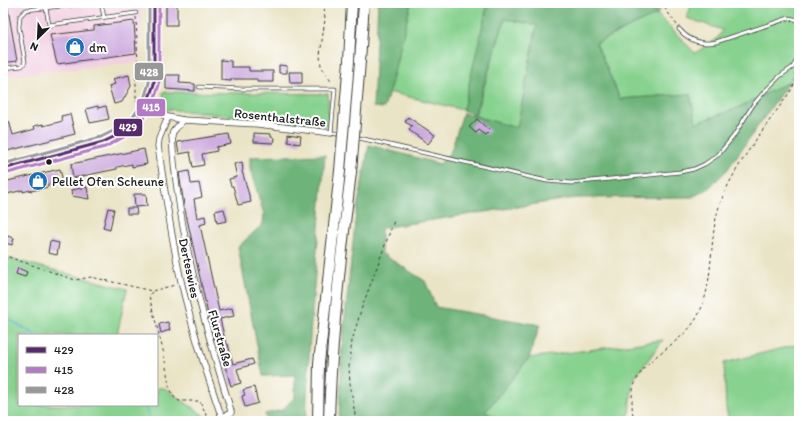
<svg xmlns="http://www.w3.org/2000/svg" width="802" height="424" font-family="Itim,sans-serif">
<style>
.built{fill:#f2cfe1}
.green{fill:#88d28f;stroke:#527756}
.forest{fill:#6eb47a;stroke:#45684b}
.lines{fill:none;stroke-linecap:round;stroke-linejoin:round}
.stream{stroke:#41aebf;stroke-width:2}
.building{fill:#cdabdf}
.lane-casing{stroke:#3b3a36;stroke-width:4.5}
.street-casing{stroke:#3b3a36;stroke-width:7}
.secondary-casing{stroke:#3b3a36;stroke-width:10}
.highway-casing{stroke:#3b3a36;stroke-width:12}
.path{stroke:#3b3a36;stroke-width:1;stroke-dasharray:3 3;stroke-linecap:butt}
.lane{stroke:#fff;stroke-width:3}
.street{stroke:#fff;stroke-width:5.5}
.secondary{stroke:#fff;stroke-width:8}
.highway{stroke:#fff;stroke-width:10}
.highway-bridge-casing{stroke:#3b3a36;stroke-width:12;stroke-linecap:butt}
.highway-bridge{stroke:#fff;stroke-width:10}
.bus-1-casing{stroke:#fff;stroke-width:6}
.bus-2-casing{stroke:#fff;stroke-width:6}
.bus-3-casing{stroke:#fff;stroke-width:6}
.bus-1{stroke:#562b6c;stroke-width:3}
.bus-2{stroke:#b37bc4;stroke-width:3}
.bus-3{stroke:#999898;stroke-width:3}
.bus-dot{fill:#1c1c1c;stroke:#fff;stroke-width:1.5}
.labels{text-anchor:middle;stroke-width:4;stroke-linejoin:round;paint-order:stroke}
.poi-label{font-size:13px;fill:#1c1c1c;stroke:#fff;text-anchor:start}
.street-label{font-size:13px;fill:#1c1c1c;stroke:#fff}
.line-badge{stroke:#fff;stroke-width:1.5}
.badge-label{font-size:11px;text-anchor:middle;font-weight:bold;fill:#fff}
</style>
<rect width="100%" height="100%" fill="#fff"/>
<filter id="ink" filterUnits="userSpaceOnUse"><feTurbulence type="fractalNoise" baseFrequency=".025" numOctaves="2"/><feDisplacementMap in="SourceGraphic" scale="8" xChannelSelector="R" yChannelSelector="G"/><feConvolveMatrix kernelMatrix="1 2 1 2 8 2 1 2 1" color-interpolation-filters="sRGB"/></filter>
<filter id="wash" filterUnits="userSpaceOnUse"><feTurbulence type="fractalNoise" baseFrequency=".012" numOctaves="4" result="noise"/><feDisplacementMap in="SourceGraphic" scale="16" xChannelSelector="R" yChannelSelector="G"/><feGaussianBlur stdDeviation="0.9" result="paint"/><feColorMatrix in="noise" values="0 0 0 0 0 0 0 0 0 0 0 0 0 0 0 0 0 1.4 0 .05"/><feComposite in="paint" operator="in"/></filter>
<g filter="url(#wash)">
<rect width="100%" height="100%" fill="#eae4c6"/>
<polygon class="built" points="3,3 141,3 142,19 139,62 3,76"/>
<g class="green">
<polygon points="411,3 488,3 463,110 389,92"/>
<polygon points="652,3 664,3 657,14 695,53 717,39 723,30 687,18 692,3 799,3 799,66 789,82 738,108 696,123 690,94 620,99 596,43 657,14"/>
<polygon points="505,18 537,25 517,129 475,116"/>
<polygon points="163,92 328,94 329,126 165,109"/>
<polygon points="3,257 127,289 117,335 19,335 19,405 157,405 157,388 164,388 203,415 205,421 3,421"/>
<polygon points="663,340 633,380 628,421 504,421 485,412 529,358"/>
<polygon points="799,344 799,417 790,421 729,421 726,408 724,363"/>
</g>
<g class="forest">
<polygon points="378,3 411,3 389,92 384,108 373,107"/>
<polygon points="488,3 652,3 657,14 596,43 620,99 690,94 696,123 738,108 789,82 727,170 708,189 692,197 575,198 381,228 381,253 425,281 436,307 540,325 529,358 485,412 504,421 339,421 342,346 356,214 369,145 440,164 451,151 463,113 517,128 537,25 505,19 474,115 463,110"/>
<polygon points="325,155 310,335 306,421 267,421 265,414 282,410 295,397 295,375 263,376 238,247 263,224 264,214 250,169 250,157"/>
</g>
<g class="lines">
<g class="stream">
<polyline points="3,316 36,335"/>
<polyline points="145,405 150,421"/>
</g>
</g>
<g id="blocks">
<g class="building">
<polygon points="3,3 7,3 17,61 3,63"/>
<rect x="166" y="3" width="11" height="22"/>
<polygon points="134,21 136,53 57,64 50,35 94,30 94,26"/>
<polygon points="221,60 231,61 231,67 249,67 249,71 273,71 273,82 257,82 257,79 231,79 231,81 221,80"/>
<polygon points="279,65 287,66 287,73 279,73"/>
<polygon points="289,72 302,72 302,83 290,83"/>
<polygon points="129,75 131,86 122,102 114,104 109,86 115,84 113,79"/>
<polygon points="166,75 180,75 179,83 195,84 195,91 166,89"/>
<polygon points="98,106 98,108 106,106 109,119 90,123 86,109"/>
<polygon points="70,114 75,134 3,152 3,122 9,121 13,135 35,129 34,126 43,124 43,126 63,121 61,116"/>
<polygon points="408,117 435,135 428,144 409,130 412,126 405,122"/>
<polygon points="477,119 490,131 486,135 479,130 476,133 469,127"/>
<polygon points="254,133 271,134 271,137 274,138 273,143 254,142"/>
<polygon points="229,134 231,144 216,147 217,151 202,154 204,165 193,167 190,152 179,154 177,142"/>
<polygon points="288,134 301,136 300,144 288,142"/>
<polygon points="144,149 147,164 132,167 132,164 117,167 117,169 73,178 71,164"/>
<polygon points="242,162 243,170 242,171 251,202 238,205 233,186 231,186 229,179 237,177 234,164"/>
<polygon points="60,169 63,182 48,185 48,187 31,191 30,190 23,192 23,190 3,195 3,182"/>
<polygon points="189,171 191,184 199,183 202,197 194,199 197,218 205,216 206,223 200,225 219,311 232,308 234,316 220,319 226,344 228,344 233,364 252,359 254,364 237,369 241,383 231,386 225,366 224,366 216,339 214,339 211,328 184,205 179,173"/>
<polygon points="87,187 89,199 72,196 71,190"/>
<polygon points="134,194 146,194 147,206 135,207"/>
<polygon points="108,208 114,209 110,230 103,228"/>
<polygon points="127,208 136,208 137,214 127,214"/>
<polygon points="224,209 227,221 217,223 215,211"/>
<polygon points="8,236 14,238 12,245 5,243"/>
<polygon points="50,241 59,243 57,255 48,253"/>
<polygon points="18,268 27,272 25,277 16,274"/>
<polygon points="168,322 170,330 161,333 159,324"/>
<polygon points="254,387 258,403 245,407 242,396 245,395 243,390"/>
</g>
</g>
</g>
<g filter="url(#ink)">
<use href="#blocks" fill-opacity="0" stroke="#3b3a36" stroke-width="1"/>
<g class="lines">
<defs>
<g id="lane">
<polyline points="101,3 104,17"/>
<polyline points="46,8 49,25 136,13"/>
<path d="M679,29C689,41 701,45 716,42L789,18L799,20"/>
<polyline points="3,68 22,66 25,62 19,27 20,16 26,10 89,3"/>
<polyline points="199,87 242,89 335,89 331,133 342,135"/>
<polyline points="355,137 547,181 571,183 680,172 694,169 705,164 718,155 733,137 753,105 764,92 780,76 793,67 799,56"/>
</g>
<g id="street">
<polyline points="146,107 168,117 183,120 258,124 331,133"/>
<path d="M168,117L159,139L158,146C165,191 171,237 181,281C192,329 207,375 223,421"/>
<path d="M183,120L173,132L172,136C177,230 204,322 231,411V413L222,417"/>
</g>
<path id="secondary" d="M3,169L103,142C130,131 148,114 154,84V3"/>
<g id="highway">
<polyline points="349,61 352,3"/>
<polyline points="360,61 364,3"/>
<polyline points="318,421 319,363 340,171"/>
<path d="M329,421C331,338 341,255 351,172"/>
</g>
</defs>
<use href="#lane" class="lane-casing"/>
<use href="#street" class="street-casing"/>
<use href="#secondary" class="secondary-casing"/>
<use href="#highway" class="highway-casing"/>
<g class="path">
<polyline points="324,3 325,19 320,55 321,66 332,83"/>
<polyline points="661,3 677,25"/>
<polyline points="136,17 138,67 136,76 136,101 138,103"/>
<polyline points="3,255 75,280 91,277 152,291 175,285"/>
<polyline points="152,292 149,296 164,354 169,386 174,397 179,401 200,401 209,421"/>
<polyline points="356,421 350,383 349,367 352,341 361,310 395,218"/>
<path d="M634,421C632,413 632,405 632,397C635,358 678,349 696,319C715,287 708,245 718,210C730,170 768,124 792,89L796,79L795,72"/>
</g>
<use href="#lane" class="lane"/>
<use href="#street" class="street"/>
<use href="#secondary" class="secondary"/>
<use href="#highway" class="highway"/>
<defs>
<g id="highway-bridge">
<polyline points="340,171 349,61"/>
<polyline points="351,172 360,61"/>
</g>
</defs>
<use href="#highway-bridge" class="highway-bridge-casing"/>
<use href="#highway-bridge" class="highway-bridge"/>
<defs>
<polyline id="bus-1" points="3,169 103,142 122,133 136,120 147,104 154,84 154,3"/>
<polyline id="bus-2" points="4,174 105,147 124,137 140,123 152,106 159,85 159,3"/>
<polyline id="bus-3" points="3,164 101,137 119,128 133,117 143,102 149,83 149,3"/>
</defs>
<use href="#bus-1" class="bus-1-casing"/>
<use href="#bus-2" class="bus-2-casing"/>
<use href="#bus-3" class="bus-3-casing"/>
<use href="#bus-1" class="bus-1"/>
<use href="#bus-2" class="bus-2"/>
<use href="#bus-3" class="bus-3"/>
</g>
</g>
<defs>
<symbol id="shop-disc" viewBox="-11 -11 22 22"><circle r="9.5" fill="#1f6fb2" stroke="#fff"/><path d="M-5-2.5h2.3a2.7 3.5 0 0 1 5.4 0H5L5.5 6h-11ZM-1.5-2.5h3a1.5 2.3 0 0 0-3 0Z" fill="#fff"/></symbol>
</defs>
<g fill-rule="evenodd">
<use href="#shop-disc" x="64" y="36" width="22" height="22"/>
<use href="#shop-disc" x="27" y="170" width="22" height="22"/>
</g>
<circle class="bus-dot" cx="49" cy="162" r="3.5"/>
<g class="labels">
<g class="poi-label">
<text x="89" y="52">dm</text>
<text x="52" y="186">Pellet Ofen Scheune</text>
</g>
<g class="street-label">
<text transform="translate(280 117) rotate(6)" y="5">Rosenthalstraße</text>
<text transform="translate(190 268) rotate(78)" y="5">Derteswies</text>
<text transform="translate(221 338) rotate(74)" y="5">Flurstraße</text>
</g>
</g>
<g class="line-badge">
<rect x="134" y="62" width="30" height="19" rx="4" fill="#999898"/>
<rect x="136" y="98" width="30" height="19" rx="4" fill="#b37bc4"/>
<rect x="113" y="118" width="30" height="19" rx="4" fill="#562b6c"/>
</g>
<g class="badge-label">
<text x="149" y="76">428</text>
<text x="151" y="111">415</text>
<text x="128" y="131">429</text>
</g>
<rect width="802" height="424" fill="none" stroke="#fff" stroke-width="16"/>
<rect x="18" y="334" width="140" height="72" fill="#ffffff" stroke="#a4a4a4"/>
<rect x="26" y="347" width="20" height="6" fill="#562b6c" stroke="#a4a4a4"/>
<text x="54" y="354" font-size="12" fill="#1c1c1c">429</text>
<rect x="26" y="367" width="20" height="6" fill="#b37bc4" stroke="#a4a4a4"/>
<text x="54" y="374" font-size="12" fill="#1c1c1c">415</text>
<rect x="26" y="387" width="20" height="6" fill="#999898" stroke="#a4a4a4"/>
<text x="54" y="394" font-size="12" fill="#1c1c1c">428</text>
<g transform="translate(38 38) rotate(204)" stroke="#ffffff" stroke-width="3" paint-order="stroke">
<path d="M0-3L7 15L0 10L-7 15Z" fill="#1c1c1c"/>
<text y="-6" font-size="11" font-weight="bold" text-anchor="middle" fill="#1c1c1c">N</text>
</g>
</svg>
